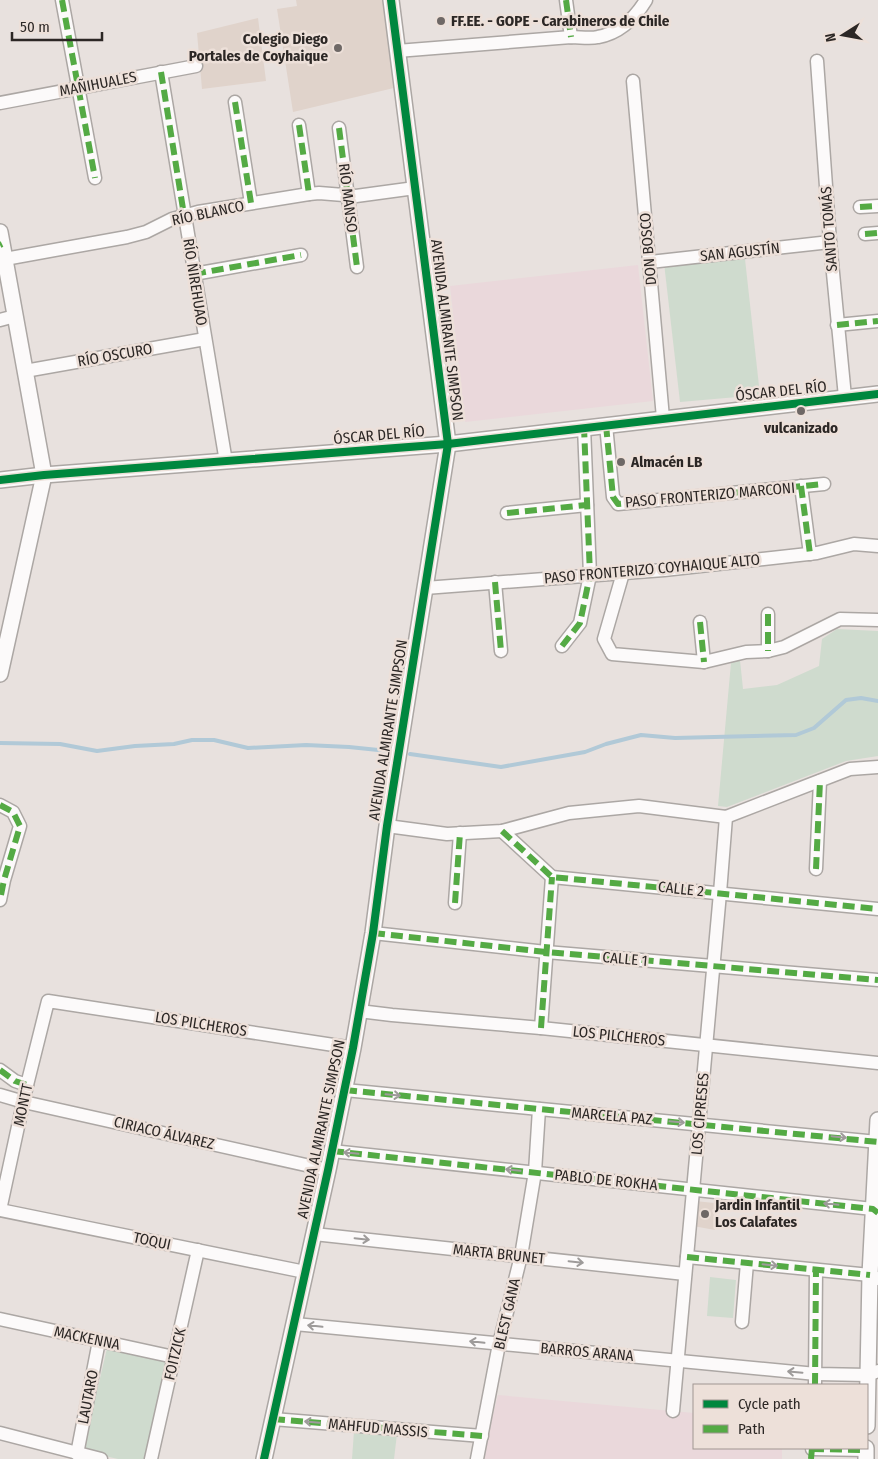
<svg xmlns="http://www.w3.org/2000/svg" width="878" height="1459" font-family="'Fira Sans Condensed',sans-serif">
<style>
.built{fill:#e0d3cb}
.industrial{fill:#ead8db}
.green{fill:#cfdbce}
.lines{fill:none;stroke-linecap:round;stroke-linejoin:round}
.stream{stroke:#b1c9d7;stroke-width:4}
.minor-casing{stroke:#aca7a4;stroke-width:15}
.tertiary-casing{stroke:#aca7a4;stroke-width:18}
.minor{stroke:#fcfafa;stroke-width:12}
.tertiary{stroke:#fcfafa;stroke-width:15}
.quiet{stroke:#54aa44;stroke-width:6;stroke-dasharray:12 6;stroke-linecap:butt}
.cycleway-casing{stroke:#ede0d9;stroke-width:11}
.cycleway{stroke:#00873e;stroke-width:8}
.oneway{stroke:#9e9b9a}
.poi-dot{fill:#6e6866;stroke:#ede0d9;stroke-width:2}
.labels{text-anchor:middle;stroke-width:5;stroke-linejoin:round;paint-order:stroke}
.poi-label{font-size:15px;font-weight:bold;fill:#2c2725;stroke:#ede0d9;text-anchor:start}
.street-label{font-size:15px;fill:#2c2725;stroke:#ede0d9}
</style>
<rect width="100%" height="100%" fill="#e8e1de"/>
<g class="built">
<polygon points="296,0 386,0 398,87 293,112 277,9 297,6"/>
<polygon points="258,18 266,81 202,89 197,33"/>
<polygon points="694,1201 715,1203 715,1230 693,1226"/>
</g>
<g class="industrial">
<polygon points="638,265 653,401 465,422 450,286"/>
<polygon points="498,1395 694,1413 694,1448 782,1448 782,1459 482,1459"/>
</g>
<g class="green">
<polygon points="745,259 760,395 680,402 664,263"/>
<polygon points="837,629 878,631 878,756 846,761 727,807 718,806 731,663 740,660 743,689 777,685 819,666 822,639"/>
<polygon points="710,1277 736,1280 733,1318 707,1316"/>
<polygon points="108,1344 169,1359 146,1459 118,1459 83,1451"/>
<polygon points="354,1431 397,1434 394,1459 352,1459"/>
</g>
<g class="lines">
<g class="stream">
<polyline points="0,743 60,744 97,751 135,746 174,744 192,740 214,740 248,748 306,745 349,747 388,751"/>
<polyline points="410,754 501,767 585,752 606,744 641,735 675,738 796,735 814,728 846,700 861,698 878,701"/>
</g>
<defs>
<g id="minor">
<polyline points="62,0 95,178"/>
<polyline points="566,0 571,37"/>
<path d="M397,51L571,37C580,37 590,39 598,37C620,33 635,18 646,0"/>
<polyline points="817,61 830,242 845,397"/>
<polyline points="161,72 226,462"/>
<polyline points="633,81 663,418"/>
<polyline points="235,102 251,203"/>
<polyline points="0,103 196,66"/>
<polyline points="299,125 309,194"/>
<polyline points="339,128 357,267"/>
<polyline points="860,207 878,206"/>
<polyline points="865,234 878,233"/>
<polyline points="5,259 127,237 146,232 172,219 198,212 309,194 319,193 356,196 415,188"/>
<polyline points="650,262 830,242"/>
<polyline points="194,274 301,255"/>
<polyline points="0,320 15,316"/>
<polyline points="837,325 878,321"/>
<polyline points="25,371 205,339"/>
<polyline points="606,425 613,497 618,504 824,484"/>
<polyline points="801,486 810,554"/>
<polyline points="507,513 587,505"/>
<polyline points="623,573 604,639 612,654 704,662 746,652 768,651 784,647 840,619 878,620"/>
<polyline points="495,582 501,651"/>
<polyline points="425,588 664,570 817,553 854,544 878,546"/>
<polyline points="768,614 768,651"/>
<polyline points="700,622 704,662"/>
<polyline points="562,646 580,623 590,575 584,427"/>
<polyline points="0,805 13,812 20,826 4,880 0,900"/>
<polyline points="387,826 447,834 502,831 569,813 639,806 726,817 850,769 878,767"/>
<polyline points="502,831 552,877 878,909"/>
<polyline points="816,869 820,781"/>
<polyline points="455,903 460,833"/>
<polyline points="373,933 546,952 878,980"/>
<polyline points="359,1011 392,1015 541,1028 878,1063"/>
<polyline points="541,1028 552,877"/>
<polyline points="0,1070 15,1081 27,1085"/>
<polyline points="345,1090 878,1142"/>
<polyline points="0,1095 24,1102 328,1170"/>
<polyline points="332,1151 873,1209 878,1213"/>
<polyline points="0,1210 27,1085 48,1001 353,1048"/>
<polyline points="0,1210 305,1272"/>
<polyline points="314,1234 685,1274"/>
<polyline points="687,1257 870,1275 878,1279"/>
<polyline points="0,1319 174,1357"/>
<polyline points="742,1322 747,1263"/>
<polyline points="295,1324 816,1374 868,1375 878,1371"/>
<polyline points="815,1385 816,1270"/>
<polyline points="673,1411 720,893 726,817"/>
<polyline points="273,1419 482,1436"/>
<polyline points="0,1433 101,1459"/>
<polyline points="812,1449 866,1450"/>
<polyline points="77,1454 99,1341"/>
<polyline points="151,1459 198,1250"/>
<polyline points="477,1459 499,1344 521,1256 535,1172 539,1109"/>
</g>
<g id="tertiary">
<polyline points="0,232 44,475 0,674"/>
<polyline points="0,480 44,475 448,444 878,394"/>
<polyline points="867,1426 870,1275 878,1120"/>
<polyline points="264,1459 328,1170 353,1048 373,933 387,826 448,444 391,0"/>
<polyline points="866,1459 866,1448"/>
</g>
</defs>
<use href="#minor" class="minor-casing"/>
<use href="#tertiary" class="tertiary-casing"/>
<use href="#minor" class="minor"/>
<use href="#tertiary" class="tertiary"/>
<g class="quiet">
<polyline points="62,0 95,178"/>
<polyline points="566,0 571,37"/>
<polyline points="161,72 184,215"/>
<polyline points="235,102 251,203"/>
<polyline points="299,125 309,194"/>
<polyline points="339,128 357,267"/>
<polyline points="860,207 878,206"/>
<polyline points="865,234 878,233"/>
<polyline points="0,245 2,244"/>
<polyline points="194,274 301,255"/>
<polyline points="837,325 878,321"/>
<polyline points="606,425 613,497 618,504 824,484"/>
<polyline points="801,486 810,554"/>
<polyline points="507,513 587,505"/>
<polyline points="495,582 501,651"/>
<polyline points="768,614 768,651"/>
<polyline points="700,622 704,662"/>
<polyline points="562,646 580,623 590,575 584,427"/>
<polyline points="0,805 13,812 20,826 4,880 0,900"/>
<polyline points="502,831 552,877 878,909"/>
<polyline points="816,869 820,781"/>
<polyline points="455,903 460,833"/>
<polyline points="373,933 546,952 878,980"/>
<polyline points="541,1028 552,877"/>
<polyline points="0,1070 15,1081 27,1085"/>
<polyline points="345,1090 878,1142"/>
<polyline points="332,1151 873,1209 878,1213"/>
<polyline points="687,1257 870,1275"/>
<polyline points="815,1385 816,1270"/>
<polyline points="273,1419 482,1436"/>
<polyline points="812,1449 866,1450"/>
<polyline points="811,1459 812,1448"/>
</g>
<defs>
<g id="cycleway">
<polyline points="0,480 44,475 448,444 878,394"/>
<polyline points="264,1459 328,1170 353,1048 373,933 387,826 448,444 391,0"/>
</g>
</defs>
<use href="#cycleway" class="cycleway-casing"/>
<use href="#cycleway" class="cycleway"/>
</g>
<defs><path id="oneway-shaft" d="M-6 0H5M1.5-3L5.5 0L1.5 3" fill="none" stroke-width="1.6" stroke-linecap="round" stroke-linejoin="round" transform="scale(1.25)"/></defs>
<g class="oneway">
<use href="#oneway-shaft" transform="translate(393 1095) rotate(5)"/>
<use href="#oneway-shaft" transform="translate(677 1122) rotate(5)"/>
<use href="#oneway-shaft" transform="translate(839 1137) rotate(6)"/>
<use href="#oneway-shaft" transform="translate(351 1153) rotate(-174)"/>
<use href="#oneway-shaft" transform="translate(513 1170) rotate(-174)"/>
<use href="#oneway-shaft" transform="translate(831 1204) rotate(-174)"/>
<use href="#oneway-shaft" transform="translate(362 1239) rotate(6)"/>
<use href="#oneway-shaft" transform="translate(576 1262) rotate(6)"/>
<use href="#oneway-shaft" transform="translate(770 1265) rotate(6)"/>
<use href="#oneway-shaft" transform="translate(315 1326) rotate(-174)"/>
<use href="#oneway-shaft" transform="translate(477 1342) rotate(-174)"/>
<use href="#oneway-shaft" transform="translate(795 1372) rotate(-175)"/>
<use href="#oneway-shaft" transform="translate(312 1422) rotate(-175)"/>
</g>
<g class="poi-dot">
<circle cx="441" cy="21" r="5"/>
<circle cx="338" cy="48" r="5"/>
<circle cx="801" cy="411" r="5"/>
<circle cx="621" cy="462" r="5"/>
<circle cx="705" cy="1214" r="5"/>
</g>
<g class="labels">
<g class="poi-label">
<text x="451" y="26">FF.EE. - GOPE - Carabineros de Chile</text>
<text x="328" y="44" text-anchor="end">Colegio Diego<tspan x="328" dy="17">Portales de Coyhaique</tspan></text>
<text x="801" y="433" text-anchor="middle">vulcanizado</text>
<text x="631" y="467">Almacén LB</text>
<text x="715" y="1210">Jardin Infantil<tspan x="715" dy="17">Los Calafates</tspan></text>
</g>
<g class="street-label">
<text transform="translate(98 84) rotate(-11)" y="5">MAÑIHUALES</text>
<text transform="translate(348 198) rotate(83)" y="5">RÍO MANSO</text>
<text transform="translate(208 213) rotate(-12)" y="5">RÍO BLANCO</text>
<text transform="translate(829 229) rotate(-94)" y="5">SANTO TOMÁS</text>
<text transform="translate(648 249) rotate(-95)" y="5">DON BOSCO</text>
<text transform="translate(740 252) rotate(-6)" y="5">SAN AGUSTÍN</text>
<text transform="translate(195 282) rotate(81)" y="5">RÍO ÑIREHUAO</text>
<text transform="translate(447 330) rotate(83)" y="5">AVENIDA ALMIRANTE SIMPSON</text>
<text transform="translate(115 355) rotate(-10)" y="5">RÍO OSCURO</text>
<text transform="translate(781 391) rotate(-6)" y="5">ÓSCAR DEL RÍO</text>
<text transform="translate(379 435) rotate(-5)" y="5">ÓSCAR DEL RÍO</text>
<text transform="translate(710 495) rotate(-5)" y="5">PASO FRONTERIZO MARCONI</text>
<text transform="translate(652 569) rotate(-5)" y="5">PASO FRONTERIZO COYHAIQUE ALTO</text>
<text transform="translate(388 730) rotate(-81)" y="5">AVENIDA ALMIRANTE SIMPSON</text>
<text transform="translate(681 889) rotate(6)" y="5">CALLE 2</text>
<text transform="translate(625 959) rotate(5)" y="5">CALLE 1</text>
<text transform="translate(201 1024) rotate(9)" y="5">LOS PILCHEROS</text>
<text transform="translate(619 1036) rotate(6)" y="5">LOS PILCHEROS</text>
<text transform="translate(23 1105) rotate(-78)" y="5">MONTT</text>
<text transform="translate(700 1114) rotate(-85)" y="5">LOS CIPRESES</text>
<text transform="translate(612 1116) rotate(5)" y="5">MARCELA PAZ</text>
<text transform="translate(321 1129) rotate(-78)" y="5">AVENIDA ALMIRANTE SIMPSON</text>
<text transform="translate(164 1133) rotate(13)" y="5">CIRIACO ÁLVAREZ</text>
<text transform="translate(606 1180) rotate(6)" y="5">PABLO DE ROKHA</text>
<text transform="translate(152 1241) rotate(12)" y="5">TOQUI</text>
<text transform="translate(499 1254) rotate(6)" y="5">MARTA BRUNET</text>
<text transform="translate(507 1314) rotate(-77)" y="5">BLEST GANA</text>
<text transform="translate(87 1338) rotate(12)" y="5">MACKENNA</text>
<text transform="translate(587 1352) rotate(5)" y="5">BARROS ARANA</text>
<text transform="translate(175 1354) rotate(-77)" y="5">FOITZICK</text>
<text transform="translate(88 1397) rotate(-79)" y="5">LAUTARO</text>
<text transform="translate(378 1428) rotate(5)" y="5">MAHFUD MASSIS</text>
</g>
</g>
<rect x="693" y="1384" width="175" height="65" fill="#ede0d9" stroke="#a09691"/>
<rect x="703" y="1400" width="25" height="8" fill="#00873e" stroke="#a09691"/>
<text x="738" y="1409" font-size="15" fill="#2c2725">Cycle path</text>
<rect x="703" y="1425" width="25" height="8" fill="#54aa44" stroke="#a09691"/>
<text x="738" y="1434" font-size="15" fill="#2c2725">Path</text>
<g transform="translate(843 35) rotate(259)" stroke="#ede0d9" stroke-width="4" paint-order="stroke">
<path d="M0-4L9 19L0 12L-9 19Z" fill="#2c2725"/>
<text y="-8" font-size="14" font-weight="bold" text-anchor="middle" fill="#2c2725">N</text>
</g>
<path d="M12 32v8h90v-8" fill="none" stroke="#2c2725" stroke-width="2.5"/>
<text x="20" y="32" font-size="15" fill="#2c2725" stroke="#ede0d9" stroke-width="4" paint-order="stroke">50 m</text>
</svg>
